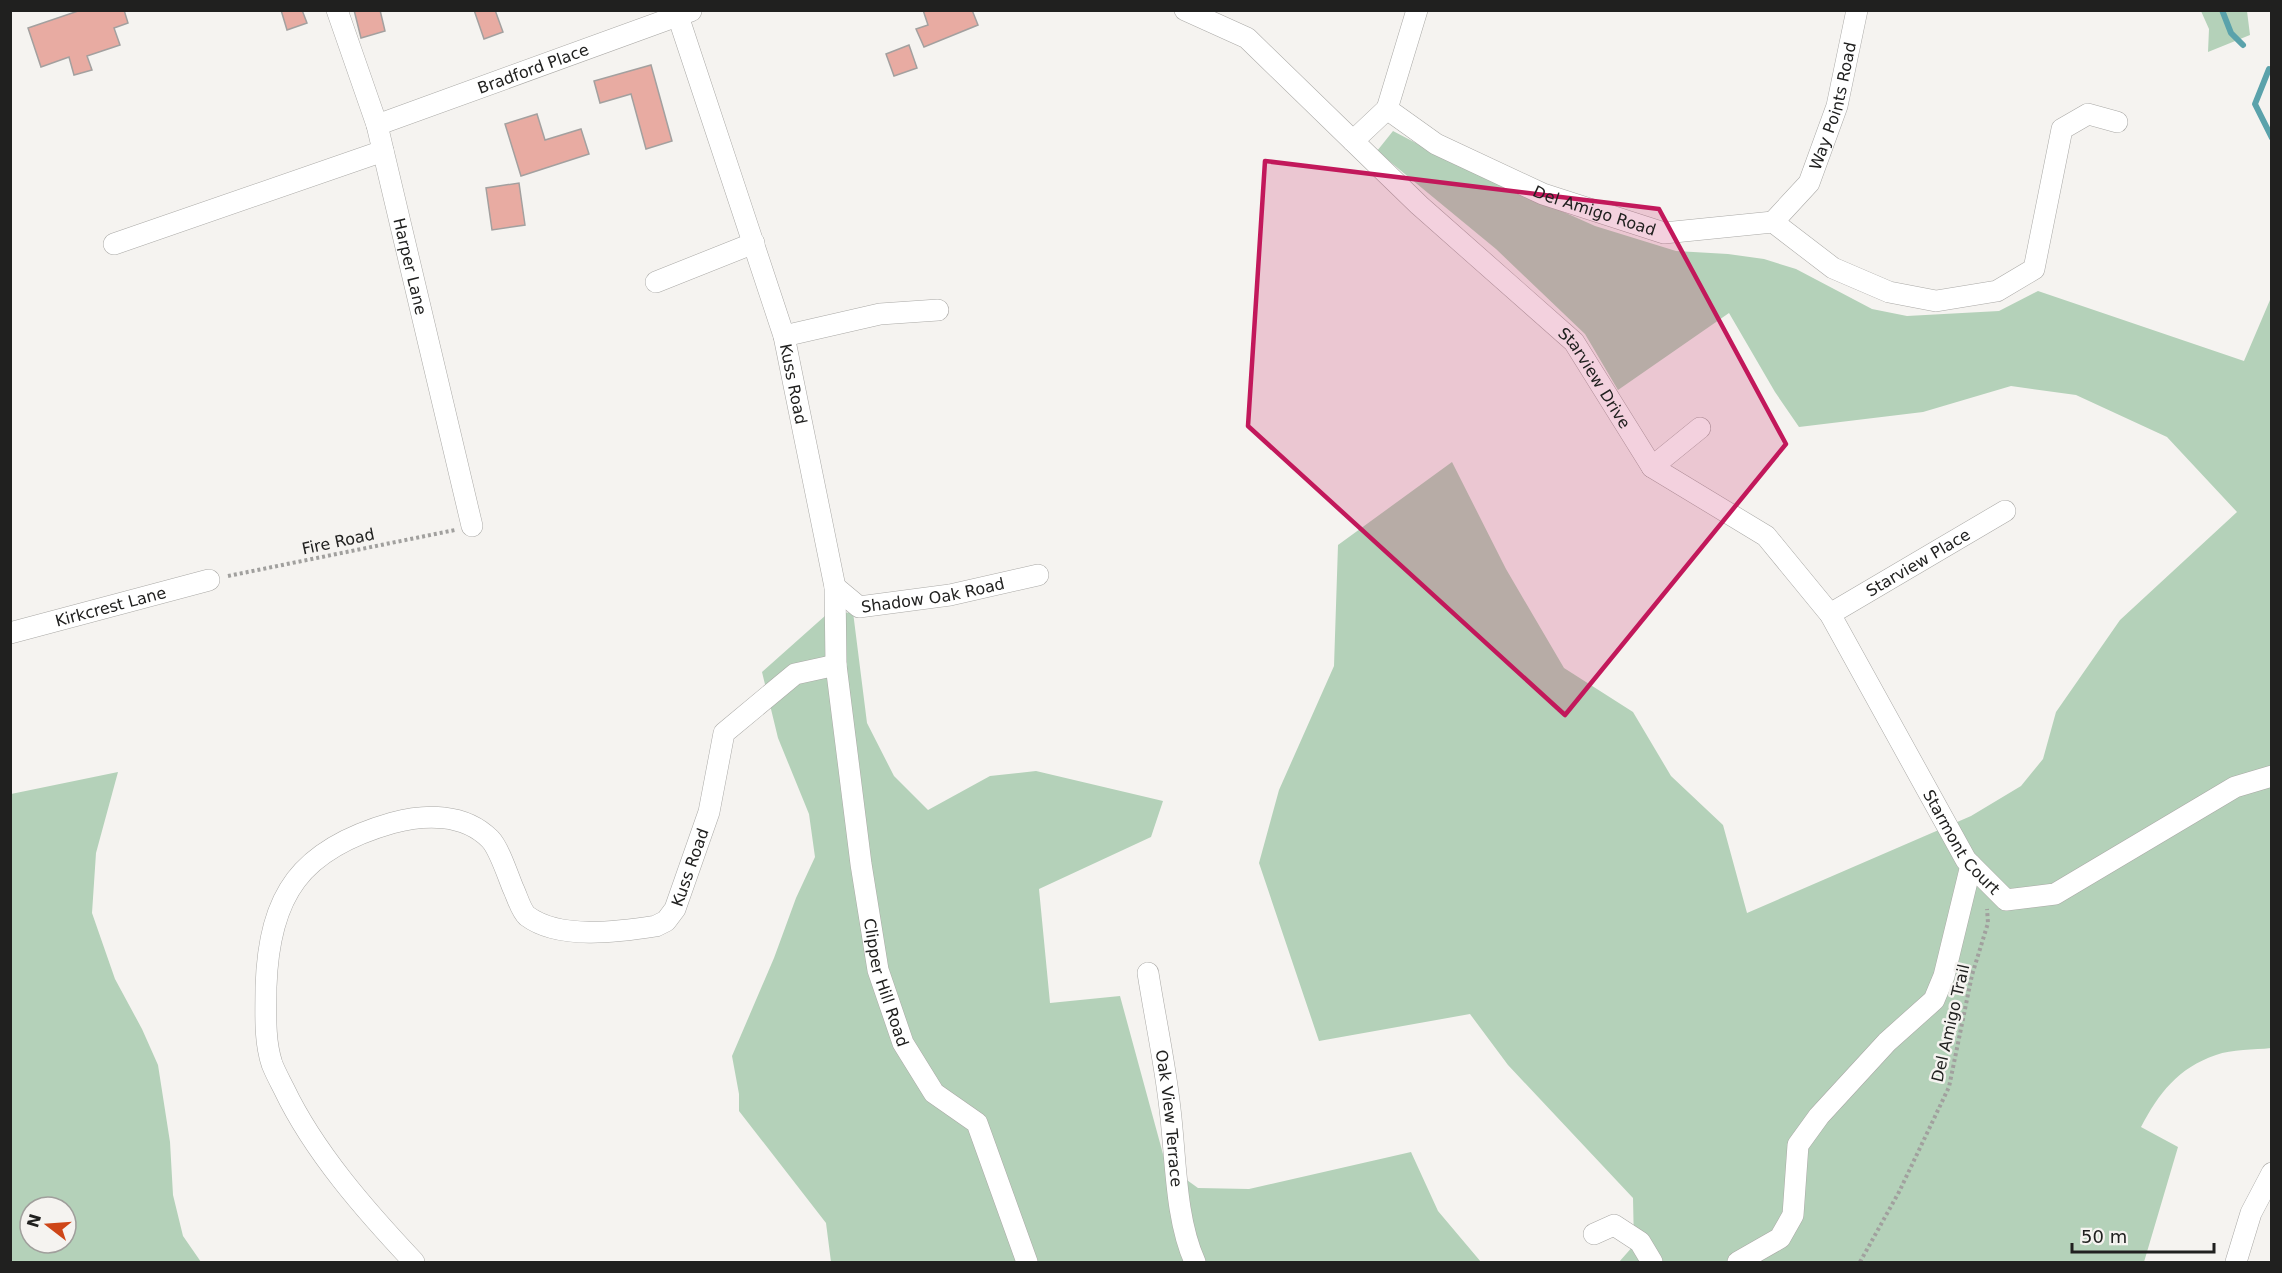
<svg xmlns="http://www.w3.org/2000/svg" width="2282" height="1273" font-family="'DejaVu Sans',sans-serif">
<style>
.green{fill:#b4d1b9;fill-rule:evenodd}
.lines{fill:none;stroke-linecap:round;stroke-linejoin:round}
.stream{stroke:#5aa2ab;stroke-width:6}
.building{fill:#e8aba2;stroke:#a3a09f;stroke-width:1.5}
.minor-casing{stroke:#aaa9a6;stroke-width:22}
.path{stroke:#a1a09e;stroke-width:4;stroke-dasharray:3 3;stroke-linecap:butt}
.minor{stroke:#fff;stroke-width:21}
.marked{fill:#c2185b;fill-opacity:0.2;stroke:#c2185b;stroke-width:4.5;stroke-linejoin:round}
.labels{text-anchor:middle;stroke-width:5;stroke-linejoin:round;paint-order:stroke}
.street-label{font-size:16px;fill:#20201f;stroke:#f5f3f0}
</style>
<rect width="100%" height="100%" fill="#f5f3f0"/>
<g class="green">
<polygon points="2201,11 2247,11 2250,35 2208,52 2209,29"/>
<path d="M1393,131L1456,164L1595,226L1676,251L1728,254L1764,259L1796,269L1872,309L1907,316L1999,311L2038,291L2244,361L2270,300L2271,301V1048C2254,1050 2232,1049 2216,1055C2178,1068 2159,1093 2141,1127L2178,1147L2144,1262H1619L1634,1245L1633,1198L1508,1065L1470,1014L1319,1041L1259,863L1279,790L1334,666L1338,545L1452,462L1506,569L1564,668L1633,712L1671,776L1723,825L1747,913L1971,816L2021,786L2043,759L2056,712L2120,620L2237,512L2167,437L2076,395L2011,386L1923,412L1799,427L1775,392L1729,313L1618,390L1585,334L1496,249L1377,151Z"/>
<polygon points="853,612 867,723 894,776 928,810 990,776 1036,771 1163,801 1151,837 1039,889 1050,1003 1120,996 1166,1165 1198,1188 1249,1189 1411,1152 1438,1211 1481,1262 831,1262 826,1223 739,1111 739,1094 732,1056 774,958 796,898 815,857 809,814 778,738 762,672 826,615"/>
<path d="M118,772L96,853L92,913L115,979L142,1029L158,1065L170,1142L173,1195L183,1236L201,1262H11V794ZM30,1207H66V1243H30Z"/>
</g>
<g class="lines">
<g class="stream">
<polyline points="2222,10 2231,33 2243,45"/>
<polyline points="2269,69 2255,104 2272,138"/>
</g>
</g>
<g class="building">
<polygon points="81,10 124,10 128,23 114,28 120,45 87,56 92,70 74,75 69,57 41,67 28,28"/>
<polygon points="281,10 302,10 307,23 287,30"/>
<polygon points="354,10 380,10 385,31 361,38"/>
<polygon points="474,10 495,10 503,32 484,39"/>
<polygon points="923,10 972,10 978,25 924,47 916,29 928,25"/>
<polygon points="909,45 917,68 894,76 886,54"/>
<polygon points="651,65 672,141 646,149 631,94 600,103 594,81"/>
<polygon points="537,114 545,140 581,129 589,154 521,176 505,124"/>
<polygon points="519,183 525,225 492,230 486,188"/>
</g>
<g class="lines">
<defs>
<g id="minor">
<path id="s1" d="M337,10L377,125L472,526"/>
<path id="s2" d="M1185,10L1247,38L1353,141L1387,109L1436,144L1543,194L1664,233L1773,222L1833,268L1889,292L1936,301L1997,291L2034,269L2062,129L2088,114L2117,122"/>
<path id="s3" d="M678,16L784,336L835,587L836,665L861,864L878,970L903,1043L934,1093L977,1123L1027,1262"/>
<polyline points="1387,109 1417,10"/>
<path id="s4" d="M377,125L691,11"/>
<path id="s5" d="M1353,141L1419,205L1574,342L1652,467L1766,536L1830,614L1966,860L2006,900L2055,894L2235,787L2272,776"/>
<path id="s6" d="M1773,222L1809,183L1837,106L1857,10"/>
<polyline points="114,244 383,151"/>
<polyline points="656,282 754,243"/>
<polyline points="784,336 880,314 938,310"/>
<polyline points="1652,467 1700,428"/>
<path id="s7" d="M835,587L859,607L950,595L1038,575"/>
<path id="s8" d="M1830,614L2005,511"/>
<path id="s9" d="M10,633L209,580"/>
<path id="s10" d="M1148,973C1155,1018 1165,1063 1170,1109C1176,1158 1175,1218 1195,1262"/>
<polyline points="1594,1234 1614,1225 1640,1242 1652,1262"/>
<path id="s11" d="M414,1262C366,1211 314,1152 284,1089C280,1081 275,1072 272,1064C264,1040 266,1012 266,987C269,894 301,849 392,823C425,814 464,813 490,839C499,848 508,876 513,888C517,896 521,911 527,916C559,940 618,932 656,926L666,921L675,909L709,812L724,733L795,674L836,665"/>
<polyline points="1738,1262 1780,1238 1793,1215 1798,1145 1819,1116 1887,1042 1934,1000 1944,976 1971,865"/>
<polyline points="2236,1262 2251,1213 2272,1173"/>
</g>
</defs>
<use href="#minor" class="minor-casing"/>
<g class="path">
<polyline points="228,576 455,530"/>
<polyline points="1860,1262 1899,1192 1949,1087 1972,975 1988,923 1987,909"/>
</g>
<use href="#minor" class="minor"/>
</g>
<path class="marked" d="M1265,161L1659,209L1786,444L1565,715L1248,426Z"/>
<g class="labels">
<g class="street-label">
<text dy="6" stroke="none"><textPath href="#s4" startOffset="166">Bradford Place</textPath></text>
<text dy="6" stroke="none"><textPath href="#s6" startOffset="134">Way Points Road</textPath></text>
<text dy="6" stroke="none"><textPath href="#s2" startOffset="495">Del Amigo Road</textPath></text>
<text dy="6" stroke="none"><textPath href="#s1" startOffset="267">Harper Lane</textPath></text>
<text dy="6" stroke="none"><textPath href="#s5" startOffset="340">Starview Drive</textPath></text>
<text dy="6" stroke="none"><textPath href="#s3" startOffset="386">Kuss Road</textPath></text>
<text transform="translate(338 541) rotate(-12)" y="6">Fire Road</text>
<text dy="6" stroke="none"><textPath href="#s8" startOffset="102">Starview Place</textPath></text>
<text dy="6" stroke="none"><textPath href="#s7" startOffset="106">Shadow Oak Road</textPath></text>
<text dy="6" stroke="none"><textPath href="#s9" startOffset="104">Kirkcrest Lane</textPath></text>
<text dy="6" stroke="none"><textPath href="#s5" startOffset="944">Starmont Court</textPath></text>
<text dy="6" stroke="none"><textPath href="#s11" startOffset="942">Kuss Road</textPath></text>
<text dy="6" stroke="none"><textPath href="#s3" startOffset="993">Clipper Hill Road</textPath></text>
<text transform="translate(1950 1023) rotate(-77)" y="6">Del Amigo Trail</text>
<text dy="6" stroke="none"><textPath href="#s10" startOffset="147">Oak View Terrace</textPath></text>
</g>
</g>
<rect width="2282" height="1273" fill="none" stroke="#20201f" stroke-width="24"/>
<g transform="translate(48 1225) rotate(287)"><circle r="28" fill="#f5f3f0" stroke="#a09f9c" stroke-width="1.5"/>
<path d="M0-4.5L10 22L0 15L-10 22Z" fill="#ce4618"/>
<text y="-9" font-size="16" font-weight="bold" text-anchor="middle" fill="#20201f">N</text>
</g>
<path d="M2072 1243v9h142v-9" fill="none" stroke="#20201f" stroke-width="3"/>
<text x="2081" y="1243" font-size="18" fill="#20201f" stroke="#f5f3f0" stroke-width="4.5" paint-order="stroke">50 m</text>
</svg>
